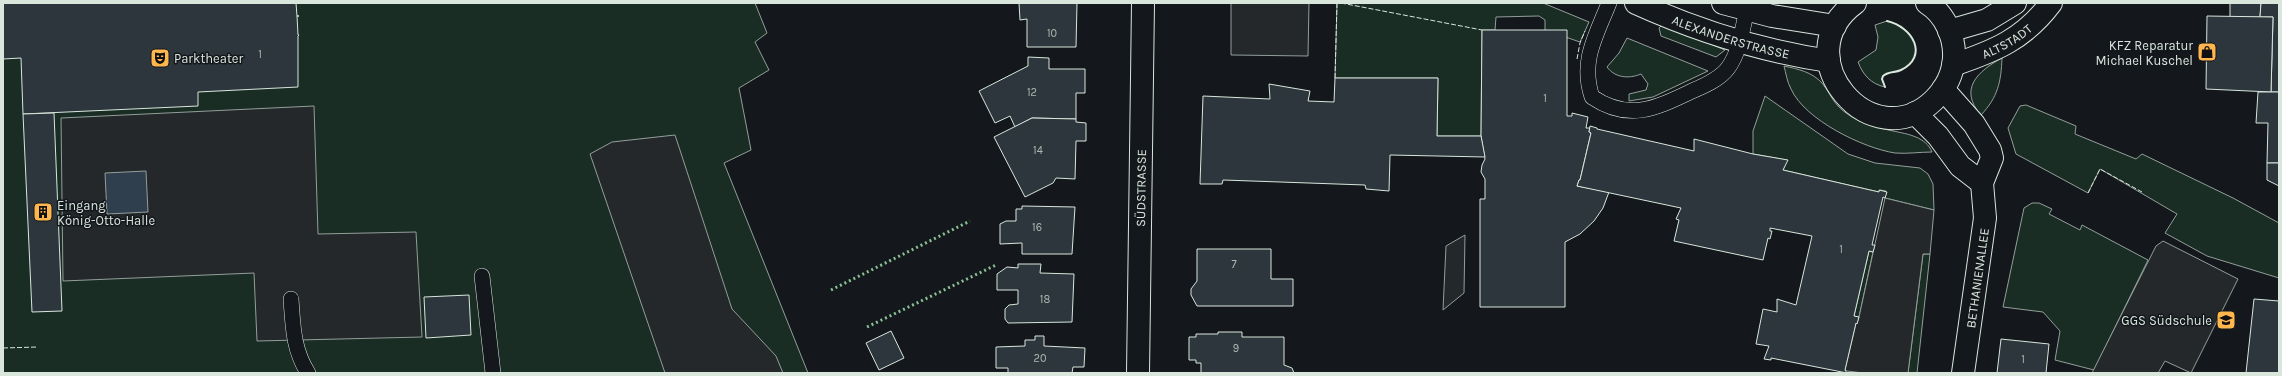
<svg xmlns="http://www.w3.org/2000/svg" width="2282" height="376" font-family="Karla,sans-serif">
<style>
.green{fill:#1a2d24;stroke:#939e99}
.parking{fill:#24282b;stroke:#939e99}
.water{fill:#2f3f4d;stroke:#939e99}
.building{fill:#2c363c;stroke:#d8e6dc}
.lines{fill:none;stroke-linecap:round;stroke-linejoin:round}
.lane-casing{stroke:#d8e6dc;stroke-width:16}
.street-casing{stroke:#d8e6dc;stroke-width:24}
.secondary-casing{stroke:#d8e6dc;stroke-width:24}
.lane{stroke:#14181c;stroke-width:15}
.street{stroke:#14181c;stroke-width:22}
.secondary{stroke:#14181c;stroke-width:22}
.hedge{stroke:#8ac095;stroke-width:3;stroke-dasharray:2 3;stroke-linecap:butt}
.fence{stroke:#d8e6dc;stroke-width:1;stroke-dasharray:5 2;stroke-linecap:butt}
.wall{stroke:#d8e6dc;stroke-width:2}
.labels{text-anchor:middle;stroke-width:3;stroke-linejoin:round;paint-order:stroke}
.number-label{font-size:11px;fill:#adbab4}
.street-label{font-size:13px;fill:#d8e6dc;stroke:#14181c}
.poi-label{font-size:13px;fill:#d8e6dc;stroke:#14181c;text-anchor:end}
</style>
<rect width="100%" height="100%" fill="#14181c"/>
<g class="green">
<polygon points="3,3 755,3 767,33 755,42 769,70 739,88 751,150 724,163 808,373 3,373"/>
<polygon points="1337,3 1543,3 1589,22 1580,42 1545,30 1545,20 1539,16 1496,17 1495,30 1482,30 1481,136 1437,136 1438,78 1335,78"/>
<path d="M1887,21C1913,27 1929,56 1901,70C1895,73 1889,71 1883,76L1882,79L1885,87C1871,84 1863,75 1858,62L1876,50L1878,37L1875,25Z"/>
<polygon points="1661,26 1665,26 1725,50 1716,57 1661,36 1659,28"/>
<path d="M1627,38L1708,71L1653,97L1629,101V94L1646,90L1648,84L1641,74C1629,79 1615,78 1607,67L1619,53Z"/>
<path d="M2002,58C2001,82 1998,97 1981,115C1958,89 1978,71 2002,58Z"/>
<path d="M1784,66C1798,69 1812,72 1822,83C1828,90 1832,100 1838,106C1852,121 1874,127 1893,131C1908,134 1926,137 1932,152C1920,152 1907,154 1895,153C1863,148 1805,120 1791,89C1787,82 1786,73 1784,66Z"/>
<polygon points="1765,96 1848,154 1875,163 1920,168 1928,174 1933,184 1934,210 1885,198 1886,191 1880,190 1879,192 1783,170 1787,160 1753,154 1753,131"/>
<polygon points="2026,105 2076,126 2075,134 2136,159 2142,154 2233,198 2279,223 2279,278 2207,256 2165,233 2177,214 2100,169 2088,193 2016,154 2008,128 2020,106"/>
<polygon points="2032,203 2039,203 2052,209 2049,214 2080,230 2082,225 2148,260 2094,370 2055,360 2060,331 2043,312 2003,307 2024,208"/>
<polygon points="1869,251 1873,252 1859,317 1854,316"/>
<polygon points="1923,254 1930,254 1917,373 1908,373"/>
</g>
<g class="parking">
<polygon points="1231,3 1309,3 1308,56 1231,55"/>
<polygon points="314,106 318,234 416,232 422,337 257,341 254,273 63,281 61,118"/>
<polygon points="675,135 732,309 776,356 783,373 665,373 590,154 612,142"/>
<polygon points="1885,198 1934,210 1930,254 1923,254 1908,373 1863,373 1847,371 1845,370 1856,323 1857,323 1859,317"/>
<polygon points="1465,235 1464,293 1443,310 1446,246"/>
<polygon points="2163,241 2238,279 2191,373 2165,361 2158,373 2092,373 2156,246"/>
</g>
<polygon class="water" points="146,171 148,212 107,214 105,173"/>
<g class="building">
<polygon points="3,3 296,3 297,16 299,16 297,16 298,35 299,35 298,36 298,87 198,92 198,106 23,114 21,58 3,59"/>
<polygon points="1019,3 1077,3 1076,47 1027,47 1027,19 1020,20"/>
<polygon points="2230,3 2261,3 2260,17 2230,17"/>
<polygon points="2261,3 2279,3 2279,92 2271,92 2273,17 2260,17"/>
<polygon points="2207,16 2273,17 2271,92 2206,89"/>
<polygon points="1482,30 1567,30 1567,116 1572,116 1572,113 1588,117 1586,128 1590,128 1589,132 1591,133 1580,180 1579,180 1577,186 1609,192 1603,208 1594,221 1580,234 1565,242 1565,307 1480,307 1480,199 1485,199 1485,179 1481,172 1482,165 1485,159 1481,136"/>
<polygon points="1028,57 1049,58 1049,69 1085,69 1085,93 1076,93 1076,119 1032,118 1015,127 1010,116 995,123 979,91 1028,66"/>
<polygon points="1335,78 1438,78 1437,136 1481,136 1485,157 1390,155 1389,191 1366,189 1365,185 1223,180 1222,184 1200,184 1203,96 1270,99 1269,84 1310,91 1308,101 1334,102"/>
<polygon points="2258,92 2279,92 2279,163 2267,163 2268,123 2256,123"/>
<polygon points="54,113 62,311 32,312 23,114"/>
<polygon points="1032,118 1076,119 1076,122 1086,123 1086,141 1076,141 1075,179 1056,178 1053,183 1025,197 994,137"/>
<polygon points="1590,126 1597,128 1597,129 1694,151 1694,139 1753,154 1788,160 1783,170 1879,192 1879,190 1887,192 1885,198 1883,197 1872,245 1875,245 1873,252 1869,251 1854,316 1859,317 1857,324 1856,323 1845,370 1847,373 1771,358 1771,360 1764,359 1769,346 1756,344 1763,309 1777,312 1777,299 1796,305 1812,236 1770,228 1770,231 1772,231 1770,239 1768,238 1763,260 1674,241 1679,220 1676,219 1681,208 1577,186 1579,180 1580,180 1591,133 1589,132"/>
<polygon points="2267,163 2279,163 2279,186 2267,180"/>
<polygon points="1022,206 1075,207 1072,254 1022,254 1022,243 1000,244 1000,224 1006,221 1016,221 1016,209 1022,209"/>
<polygon points="1197,249 1271,249 1271,279 1293,279 1293,306 1197,306 1191,295 1191,289 1197,281"/>
<polygon points="1018,264 1041,264 1040,273 1074,274 1072,322 1008,323 1005,319 1005,309 1009,305 1018,304 1018,290 997,290 997,274 1007,267 1018,268"/>
<polygon points="469,295 471,335 426,338 424,297"/>
<polygon points="2254,299 2279,301 2279,373 2246,373"/>
<polygon points="891,331 904,358 879,370 866,343"/>
<polygon points="1218,332 1242,332 1242,337 1284,337 1284,365 1292,368 1294,373 1201,373 1201,363 1196,363 1196,360 1189,360 1189,337 1196,337 1196,334 1218,334"/>
<polygon points="1035,336 1044,336 1044,346 1085,348 1084,367 1073,367 1072,373 1008,373 1008,368 996,368 996,347 1025,346 1025,340 1035,340"/>
<polygon points="2001,339 2049,344 2046,373 1997,373"/>
</g>
<g class="lines">
<defs>
<g id="lane">
<path d="M1609,3C1596,36 1580,61 1592,97C1629,122 1656,108 1692,91C1704,86 1720,79 1728,68C1740,52 1742,29 1747,10"/>
<polyline points="482,276 493,373"/>
<path d="M291,299C293,326 293,349 308,373"/>
</g>
<g id="street">
<polyline points="1943,89 1974,124 1990,150 1992,158 1982,183 1985,218 1963,373"/>
<polyline points="1915,113 1938,136 1960,166 1982,183"/>
<path id="s1" d="M1138,373L1143,3"/>
</g>
<g id="secondary">
<path id="s2" d="M1636,3C1698,31 1761,51 1829,61"/>
<polyline points="1723,3 1772,16 1835,26"/>
<path d="M1855,3C1783,56 1872,160 1934,100C1945,89 1953,74 1954,58C1955,37 1945,14 1927,3"/>
<polyline points="1949,31 1987,20 2015,3"/>
<path id="s3" d="M1953,65C1995,51 2024,39 2051,3"/>
</g>
</defs>
<use href="#lane" class="lane-casing"/>
<use href="#street" class="street-casing"/>
<use href="#secondary" class="secondary-casing"/>
<use href="#lane" class="lane"/>
<use href="#street" class="street"/>
<use href="#secondary" class="secondary"/>
<g class="hedge">
<polyline points="831,290 970,221"/>
<polyline points="867,327 996,265"/>
</g>
<g class="fence">
<polyline points="1341,3 1482,30"/>
<polyline points="1577,59 1580,43 1585,31"/>
<polyline points="1335,78 1337,3"/>
<polyline points="2088,193 2100,169 2142,192"/>
<polyline points="3,348 38,347"/>
</g>
<path class="wall" d="M1885,87L1882,79L1883,76C1889,71 1895,73 1901,70C1929,56 1913,27 1887,21"/>
</g>
<defs>
<symbol id="shop-square" viewBox="-11 -11 22 22"><rect x="-9" y="-9" width="18" height="18" rx="4" fill="#ffb74d" stroke="#14181c"/><path d="M-5-2.5h2.3a2.7 3.5 0 0 1 5.4 0H5L5.5 6h-11ZM-1.5-2.5h3a1.5 2.3 0 0 0-3 0Z" fill="#111"/></symbol>
<symbol id="theatre-square" viewBox="-11 -11 22 22"><rect x="-9" y="-9" width="18" height="18" rx="4" fill="#ffb74d" stroke="#14181c"/><path d="M-5-5.5Q0-4 5-5.5V0Q5 5 0 6Q-5 5-5 0ZM-3.3-2.5H-1v1.5H-3.3ZM1-2.5H3.3v1.5H1ZM-2.8 1Q0 5.5 2.8 1Z" fill="#111"/></symbol>
<symbol id="building-square" viewBox="-11 -11 22 22"><rect x="-9" y="-9" width="18" height="18" rx="4" fill="#ffb74d" stroke="#14181c"/><path d="M-4-6H4V6H1V3H-1V6H-4ZM-2.5-4.3h1.7v1.8h-1.7ZM.8-4.3h1.7v1.8H.8ZM-2.5-1h1.7V.8h-1.7ZM.8-1h1.7V.8H.8Z" fill="#111"/></symbol>
<symbol id="school-square" viewBox="-11 -11 22 22"><rect x="-9" y="-9" width="18" height="18" rx="4" fill="#ffb74d" stroke="#14181c"/><path d="M0-5L7-2L0 1L-7-2ZM-4 1L0 2.5L4 1V4Q0 6-4 4Z" fill="#111"/></symbol>
</defs>
<g fill-rule="evenodd">
<use href="#shop-square" x="2196" y="41" width="22" height="22"/>
<use href="#theatre-square" x="149" y="47" width="22" height="22"/>
<use href="#building-square" x="32" y="201" width="22" height="22"/>
<use href="#school-square" x="2215" y="309" width="22" height="22"/>
</g>
<g class="labels">
<g class="number-label">
<text x="1052" y="37">10</text>
<text x="260" y="58">1</text>
<text x="1032" y="96">12</text>
<text x="1545" y="102">1</text>
<text x="1038" y="154">14</text>
<text x="1037" y="231">16</text>
<text x="1841" y="253">1</text>
<text x="1234" y="268">7</text>
<text x="1045" y="303">18</text>
<text x="1236" y="352">9</text>
<text x="1040" y="362">20</text>
<text x="2023" y="363">1</text>
</g>
<g class="street-label">
<text dy="5" stroke="none"><textPath href="#s2" startOffset="101">ALEXANDERSTRASSE</textPath></text>
<text dy="5" stroke="none"><textPath href="#s3" startOffset="59">ALTSTADT</textPath></text>
<text dy="5" stroke="none"><textPath href="#s1" startOffset="185">SÜDSTRASSE</textPath></text>
<text transform="translate(1977 278) rotate(-82)" y="5">BETHANIENALLEE</text>
</g>
<g class="poi-label">
<text x="2193" y="50">KFZ Reparatur<tspan x="2193" dy="15">Michael Kuschel</tspan></text>
<text x="174" y="63" text-anchor="start">Parktheater</text>
<text x="57" y="210" text-anchor="start">Eingang<tspan x="57" dy="15">König-Otto-Halle</tspan></text>
<text x="2212" y="325">GGS Südschule</text>
</g>
</g>
<rect width="2282" height="376" fill="none" stroke="#d8e6dc" stroke-width="8"/>
</svg>
